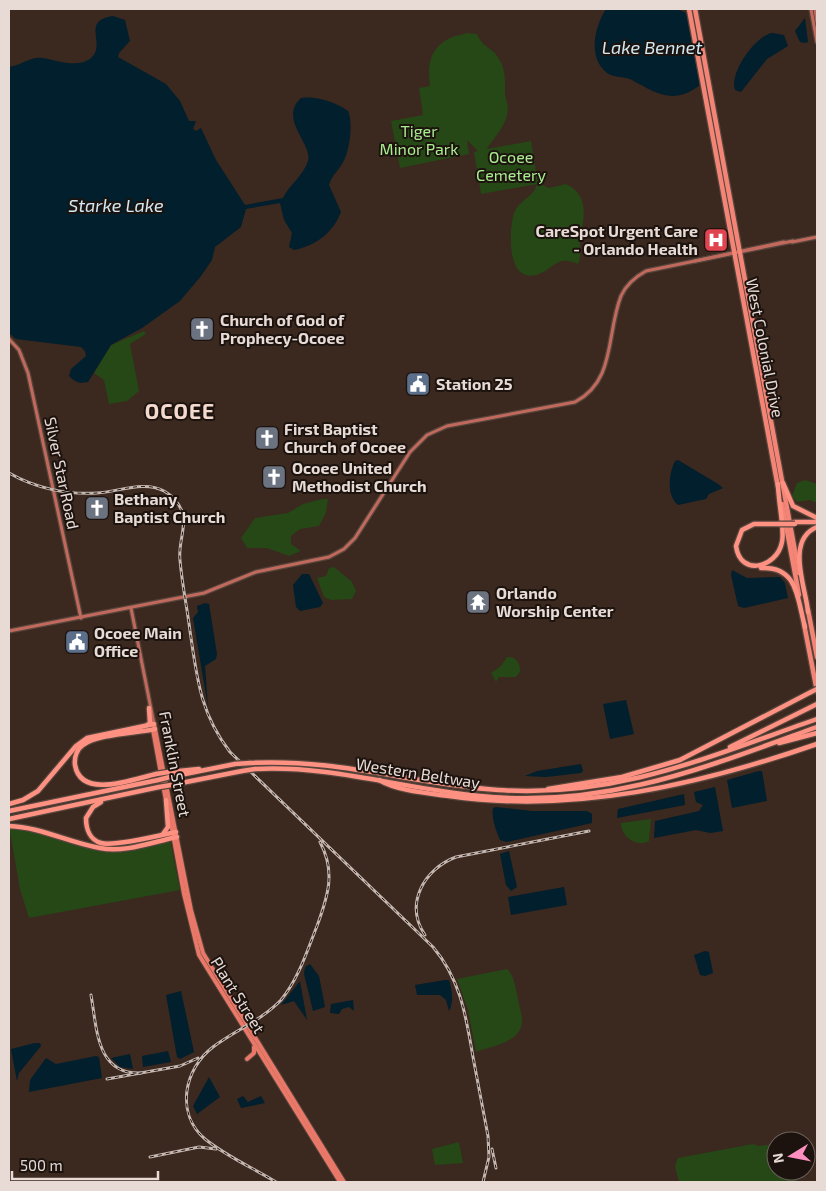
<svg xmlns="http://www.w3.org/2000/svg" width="826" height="1191" font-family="'Exo 2',sans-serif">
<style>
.green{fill:#254816}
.water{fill:#011f2c}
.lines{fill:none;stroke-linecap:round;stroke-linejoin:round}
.secondary-casing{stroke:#57453c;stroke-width:5.5}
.primary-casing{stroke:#57453c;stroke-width:6}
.trunk-casing{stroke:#57453c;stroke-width:7}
.motorway-casing{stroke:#57453c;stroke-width:7}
.secondary{stroke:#c1695d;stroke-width:3}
.primary{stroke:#e97869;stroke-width:4}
.trunk{stroke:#f48476;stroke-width:4.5}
.motorway{stroke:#fe9182;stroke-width:4.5}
.rail-casing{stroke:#c5b7b0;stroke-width:3}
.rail{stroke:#1c130f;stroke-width:1;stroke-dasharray:4;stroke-linecap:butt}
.motorway-bridge-casing{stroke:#57453c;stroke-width:7;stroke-linecap:butt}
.motorway-bridge{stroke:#fe9182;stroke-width:4.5}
.labels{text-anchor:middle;stroke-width:4;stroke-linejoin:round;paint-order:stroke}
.park-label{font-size:16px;fill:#aaec90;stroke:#1c130f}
.poi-label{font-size:16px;font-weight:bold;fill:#e8dbd5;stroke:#1c130f;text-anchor:start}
.street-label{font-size:16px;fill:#e8dbd5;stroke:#1c130f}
.water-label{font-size:18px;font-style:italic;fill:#d2e8f3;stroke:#1c130f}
.district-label{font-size:21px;font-weight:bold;letter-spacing:1px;fill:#f4dace;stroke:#1c130f}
</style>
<rect width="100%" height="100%" fill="#3b281f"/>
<g class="green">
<path d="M467,33L477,34C484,50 491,45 499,59C506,70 505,80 505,93C505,98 508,103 508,108C507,126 495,136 487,149L531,141L538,183L549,188L566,184C590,195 584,219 580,240C579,249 582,255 578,264C556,254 554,270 536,275C506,283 509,229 514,213C519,200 534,197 537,184L481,194L474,152L478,151L467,140L469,154L400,168L391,121L423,115L419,88L430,86C427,64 430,47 452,37C457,35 463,35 467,33Z"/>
<polygon points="144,331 146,334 130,344 139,391 127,401 109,404 104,380 94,373 111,345"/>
<polygon points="805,480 817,484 817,503 810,500 797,502 792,496 797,483"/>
<polygon points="322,499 328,499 326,513 319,526 300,529 291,536 291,544 301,551 289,556 267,548 247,548 241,538 255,518 288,513 303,504"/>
<polygon points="334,567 352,582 356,591 352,599 331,600 324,597 317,578 326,576 329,568"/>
<path d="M507,657C516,656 521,664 520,672L516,677H499L496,682L491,673L501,666Z"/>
<path d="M651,819L649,841C637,848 621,837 621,823Z"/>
<polygon points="9,826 32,828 100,848 121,849 170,840 180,890 29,918 20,889"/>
<path d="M507,969C514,975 515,986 517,994C518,1002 521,1010 522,1018C524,1042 493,1046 476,1052L468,1010L457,979Z"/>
<polygon points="459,1142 463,1163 435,1165 432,1149"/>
<polygon points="753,1144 758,1146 776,1144 776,1171 795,1171 797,1182 679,1182 675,1166 678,1158"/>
</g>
<g class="water">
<path d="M606,9H677L686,13L700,85C674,105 657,94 632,80C624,76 614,78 607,73C587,57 595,26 606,9Z"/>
<path d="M113,16L125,20L130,41L119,53L118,57L166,84L180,101L189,121H196L193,129L196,131L201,128L216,160L245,205L283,198C289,185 304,175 308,161C313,144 278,119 301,98C317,96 335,102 348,111C353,122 350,147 345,158C341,169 332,174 329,185L341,212C333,233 315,246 294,250L289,247L292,233L284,220L280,203L246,209L241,227L215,247L212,260L201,276L180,301L142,328L111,345L88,382C79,384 75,382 69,376L71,369L86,356L85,351L81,347L16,339L9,333V67C19,66 32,56 42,58C57,60 77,69 91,58C107,44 80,21 113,16Z"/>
<polygon points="805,18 808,42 805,43 800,42 795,31"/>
<path d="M772,33L784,35L788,46L767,59L741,92L735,90C729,73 755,36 772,33Z"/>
<path d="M678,460L718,484L723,488L709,494L706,499L678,505C666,495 669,473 675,461Z"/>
<polygon points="732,570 747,578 780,577 785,583 788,598 744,608 738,606 731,575"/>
<polygon points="302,574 309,574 323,603 320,607 300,611 296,607 293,585"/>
<polygon points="205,603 209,604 217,654 216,659 205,666 208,707 193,618 198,612 197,606"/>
<polygon points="626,700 634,734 610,739 603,704"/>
<polygon points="581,764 583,771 581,773 546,777 525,776 537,771"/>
<polygon points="759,771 762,771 767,801 732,808 727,780"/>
<polygon points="715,787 723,831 710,833 696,830 654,838 655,821 699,811 703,805 696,802 694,792"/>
<polygon points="684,794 685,805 617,818 618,809"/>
<path d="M496,807L532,811H587L592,814V823L507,842L500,840C496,830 491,818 493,808Z"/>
<polygon points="509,851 517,887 511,891 506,885 500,854"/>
<polygon points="564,887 567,905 511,915 508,897"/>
<polygon points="705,951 709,952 713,973 705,976 700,975 694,955"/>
<polygon points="310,964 319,976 325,1007 313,1011 304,974 305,967"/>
<path d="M445,980H449C452,990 454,1003 449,1011L446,1000L440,995H417L415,985Z"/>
<polygon points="300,981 307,1020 294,1001 281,1005"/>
<polygon points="181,991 194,1052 180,1059 177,1057 166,995"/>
<polygon points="353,1000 354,1011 349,1007 342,1009 339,1014 330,1013 331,1004"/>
<polygon points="35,1043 40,1043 41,1046 19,1073 17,1081 11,1049"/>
<polygon points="168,1051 171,1062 143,1067 142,1056"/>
<polygon points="130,1054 133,1069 120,1067 111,1058"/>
<polygon points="96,1056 99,1057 102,1078 29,1092 30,1080 46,1058 56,1064"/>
<polygon points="209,1077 220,1097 197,1114 193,1106"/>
<polygon points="243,1096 248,1102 261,1096 265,1103 241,1108 237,1099"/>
</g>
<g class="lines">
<defs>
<g id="secondary">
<polyline points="811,9 817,42"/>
<polyline points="815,9 817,22"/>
<polyline points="792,242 817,237"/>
<polyline points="695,261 784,242"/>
<polyline points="9,339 19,350 28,373 81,618"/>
<polyline points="131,608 154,724"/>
<path d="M9,631L204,593L256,572L329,557L344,549L355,538L410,452L427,435L447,426L575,402C616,381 606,334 621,296C626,285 635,277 646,271L793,241"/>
</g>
<g id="primary">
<polyline points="154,724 191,910 203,953 344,1182"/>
<polyline points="153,730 166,801"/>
<polyline points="169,813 184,894 199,955 340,1182"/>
<polyline points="247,1059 254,1053 254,1047"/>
</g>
<g id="trunk">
<polyline points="689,9 778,487"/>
<polyline points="695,9 799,573"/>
<polyline points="782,504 799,595"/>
<polyline points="808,610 817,657"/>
<polyline points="804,624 817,691"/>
</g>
<g id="motorway">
<polyline points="783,483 793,506 817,518"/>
<path d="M778,484C778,500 785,530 782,542C777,568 740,577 736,546L742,530L754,524H779"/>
<polyline points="794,522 817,522"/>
<path d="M761,568C798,566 797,598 805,627"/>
<path d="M808,612C806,588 785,540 817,527"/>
<polyline points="147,725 150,723 149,708"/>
<path d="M155,729C137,733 97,734 83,745C77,749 74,757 75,765C81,800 134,779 156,774"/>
<polyline points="779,743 817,733"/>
<polyline points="730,747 817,704"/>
<path d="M250,763C334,758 414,784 498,790C617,798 708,757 817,719"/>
<path d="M255,769C332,765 404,789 480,796C604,809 704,768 817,727"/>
<polyline points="169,772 199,769"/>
<polyline points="170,777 235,764"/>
<path d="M379,780C398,791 427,793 449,796C575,814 698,785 817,744"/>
<polyline points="171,785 242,771"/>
<polyline points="548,789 622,777 680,760 811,692"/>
<path d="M101,802L93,807L86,818C86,829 90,840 101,843C113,847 162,835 176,832"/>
<polyline points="9,804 23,800 38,791 76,746 87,738 154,724"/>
<polyline points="9,811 158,780"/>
<polyline points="9,819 159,787"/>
<path d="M9,826C41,827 69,843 100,848C125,853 152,842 177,837"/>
<polyline points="163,834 168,827 166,800"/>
</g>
</defs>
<use href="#secondary" class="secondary-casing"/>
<use href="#primary" class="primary-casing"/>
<use href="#trunk" class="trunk-casing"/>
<use href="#motorway" class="motorway-casing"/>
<use href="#secondary" class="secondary"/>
<use href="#primary" class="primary"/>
<use href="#trunk" class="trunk"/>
<use href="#motorway" class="motorway"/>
<defs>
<g id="rail">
<path d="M9,473C35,488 67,495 97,493C118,492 144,480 164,491C173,496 180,505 183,514C186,529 178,544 180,560C182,584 187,607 190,631C197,678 200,713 230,752L433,947C461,980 466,1017 473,1057C478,1083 483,1110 488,1136L489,1157L483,1182"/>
<path d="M425,935C404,904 424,869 456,857L589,831"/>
<path d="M91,995C97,1028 96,1075 141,1073"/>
<polyline points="107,1079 180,1066 198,1058"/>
<polyline points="492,1149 496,1168"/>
<polyline points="150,1157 199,1147 216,1149"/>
<path d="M276,1182C253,1168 226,1156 205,1139C175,1113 184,1069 213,1047C234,1031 262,1020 281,1000C299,978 307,951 317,926C328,896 336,872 320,842"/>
</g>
</defs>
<use href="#rail" class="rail-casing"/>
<use href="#rail" class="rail"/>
<defs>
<g id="motorway-bridge">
<polyline points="779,524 795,524"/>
<polyline points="811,692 817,689"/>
<polyline points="235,764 250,763"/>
<polyline points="242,771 255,769"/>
<polyline points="156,774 169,772"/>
<polyline points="158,780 170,777"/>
<polyline points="159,787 171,785"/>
</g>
</defs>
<use href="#motorway-bridge" class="motorway-bridge-casing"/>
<use href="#motorway-bridge" class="motorway-bridge"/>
</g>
<defs>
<symbol id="hospital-square" viewBox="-11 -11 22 22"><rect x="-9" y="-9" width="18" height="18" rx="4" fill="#e0444e" stroke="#1c130f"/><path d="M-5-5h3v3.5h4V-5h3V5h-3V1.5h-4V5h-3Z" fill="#fff"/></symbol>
<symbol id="church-square" viewBox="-11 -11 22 22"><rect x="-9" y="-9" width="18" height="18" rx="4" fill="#6b7280" stroke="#1c130f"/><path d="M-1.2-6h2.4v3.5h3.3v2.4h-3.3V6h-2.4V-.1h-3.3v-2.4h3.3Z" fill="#fff"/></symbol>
<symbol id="civic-square" viewBox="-11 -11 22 22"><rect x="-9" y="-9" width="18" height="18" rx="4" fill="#5c6f8a" stroke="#1c130f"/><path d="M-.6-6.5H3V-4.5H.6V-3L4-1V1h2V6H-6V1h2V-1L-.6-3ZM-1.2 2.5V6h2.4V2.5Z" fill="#fff"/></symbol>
<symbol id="temple-square" viewBox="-11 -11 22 22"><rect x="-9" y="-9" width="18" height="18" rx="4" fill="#6b7280" stroke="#1c130f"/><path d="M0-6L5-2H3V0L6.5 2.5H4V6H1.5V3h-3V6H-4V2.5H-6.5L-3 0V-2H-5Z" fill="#fff"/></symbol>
</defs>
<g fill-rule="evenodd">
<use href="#hospital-square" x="702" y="226" width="28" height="28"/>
<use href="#church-square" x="188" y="315" width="28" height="28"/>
<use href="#civic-square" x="404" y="370" width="28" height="28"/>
<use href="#church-square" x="253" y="424" width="28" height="28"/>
<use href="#church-square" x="260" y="463" width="28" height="28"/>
<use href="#church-square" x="83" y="494" width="28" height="28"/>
<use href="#temple-square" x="464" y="588" width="28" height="28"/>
<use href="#civic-square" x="63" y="628" width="28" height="28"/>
</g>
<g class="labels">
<g class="park-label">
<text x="419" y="137">Tiger<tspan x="419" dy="18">Minor Park</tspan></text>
<text x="511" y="163">Ocoee<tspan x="511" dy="18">Cemetery</tspan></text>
</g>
<g class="poi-label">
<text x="698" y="237" text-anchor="end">CareSpot Urgent Care<tspan x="698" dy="18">- Orlando Health</tspan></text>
<text x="220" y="326">Church of God of<tspan x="220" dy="18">Prophecy-Ocoee</tspan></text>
<text x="436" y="390">Station 25</text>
<text x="284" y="435">First Baptist<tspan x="284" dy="18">Church of Ocoee</tspan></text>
<text x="292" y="474">Ocoee United<tspan x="292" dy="18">Methodist Church</tspan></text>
<text x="114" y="505">Bethany<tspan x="114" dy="18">Baptist Church</tspan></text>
<text x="496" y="599">Orlando<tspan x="496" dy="18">Worship Center</tspan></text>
<text x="94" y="639">Ocoee Main<tspan x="94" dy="18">Office</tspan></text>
</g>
<g class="street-label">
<text transform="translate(765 348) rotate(79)" y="6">West Colonial Drive</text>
<text transform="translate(62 473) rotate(78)" y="6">Silver Star Road</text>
<text transform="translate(175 764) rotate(79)" y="6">Franklin Street</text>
<text transform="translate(418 773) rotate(9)" y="6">Western Beltway</text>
<text transform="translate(238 995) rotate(58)" y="6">Plant Street</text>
</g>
<g class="water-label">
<text x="652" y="54">Lake Bennet</text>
<text x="116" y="212">Starke Lake</text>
</g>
<g class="district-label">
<text x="180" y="419">OCOEE</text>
</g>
</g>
<rect width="826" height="1191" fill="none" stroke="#e8dbd5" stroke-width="20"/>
<g transform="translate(791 1156) rotate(260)"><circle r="24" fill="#1c130f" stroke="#6e635e"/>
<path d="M0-4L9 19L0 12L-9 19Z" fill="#fd8ebf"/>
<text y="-8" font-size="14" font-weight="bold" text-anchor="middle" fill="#e8dbd5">N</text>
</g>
<path d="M12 1171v8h146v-8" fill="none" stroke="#e8dbd5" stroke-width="2.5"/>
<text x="20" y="1171" font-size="15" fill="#e8dbd5" stroke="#1c130f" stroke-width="4" paint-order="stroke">500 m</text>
</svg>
